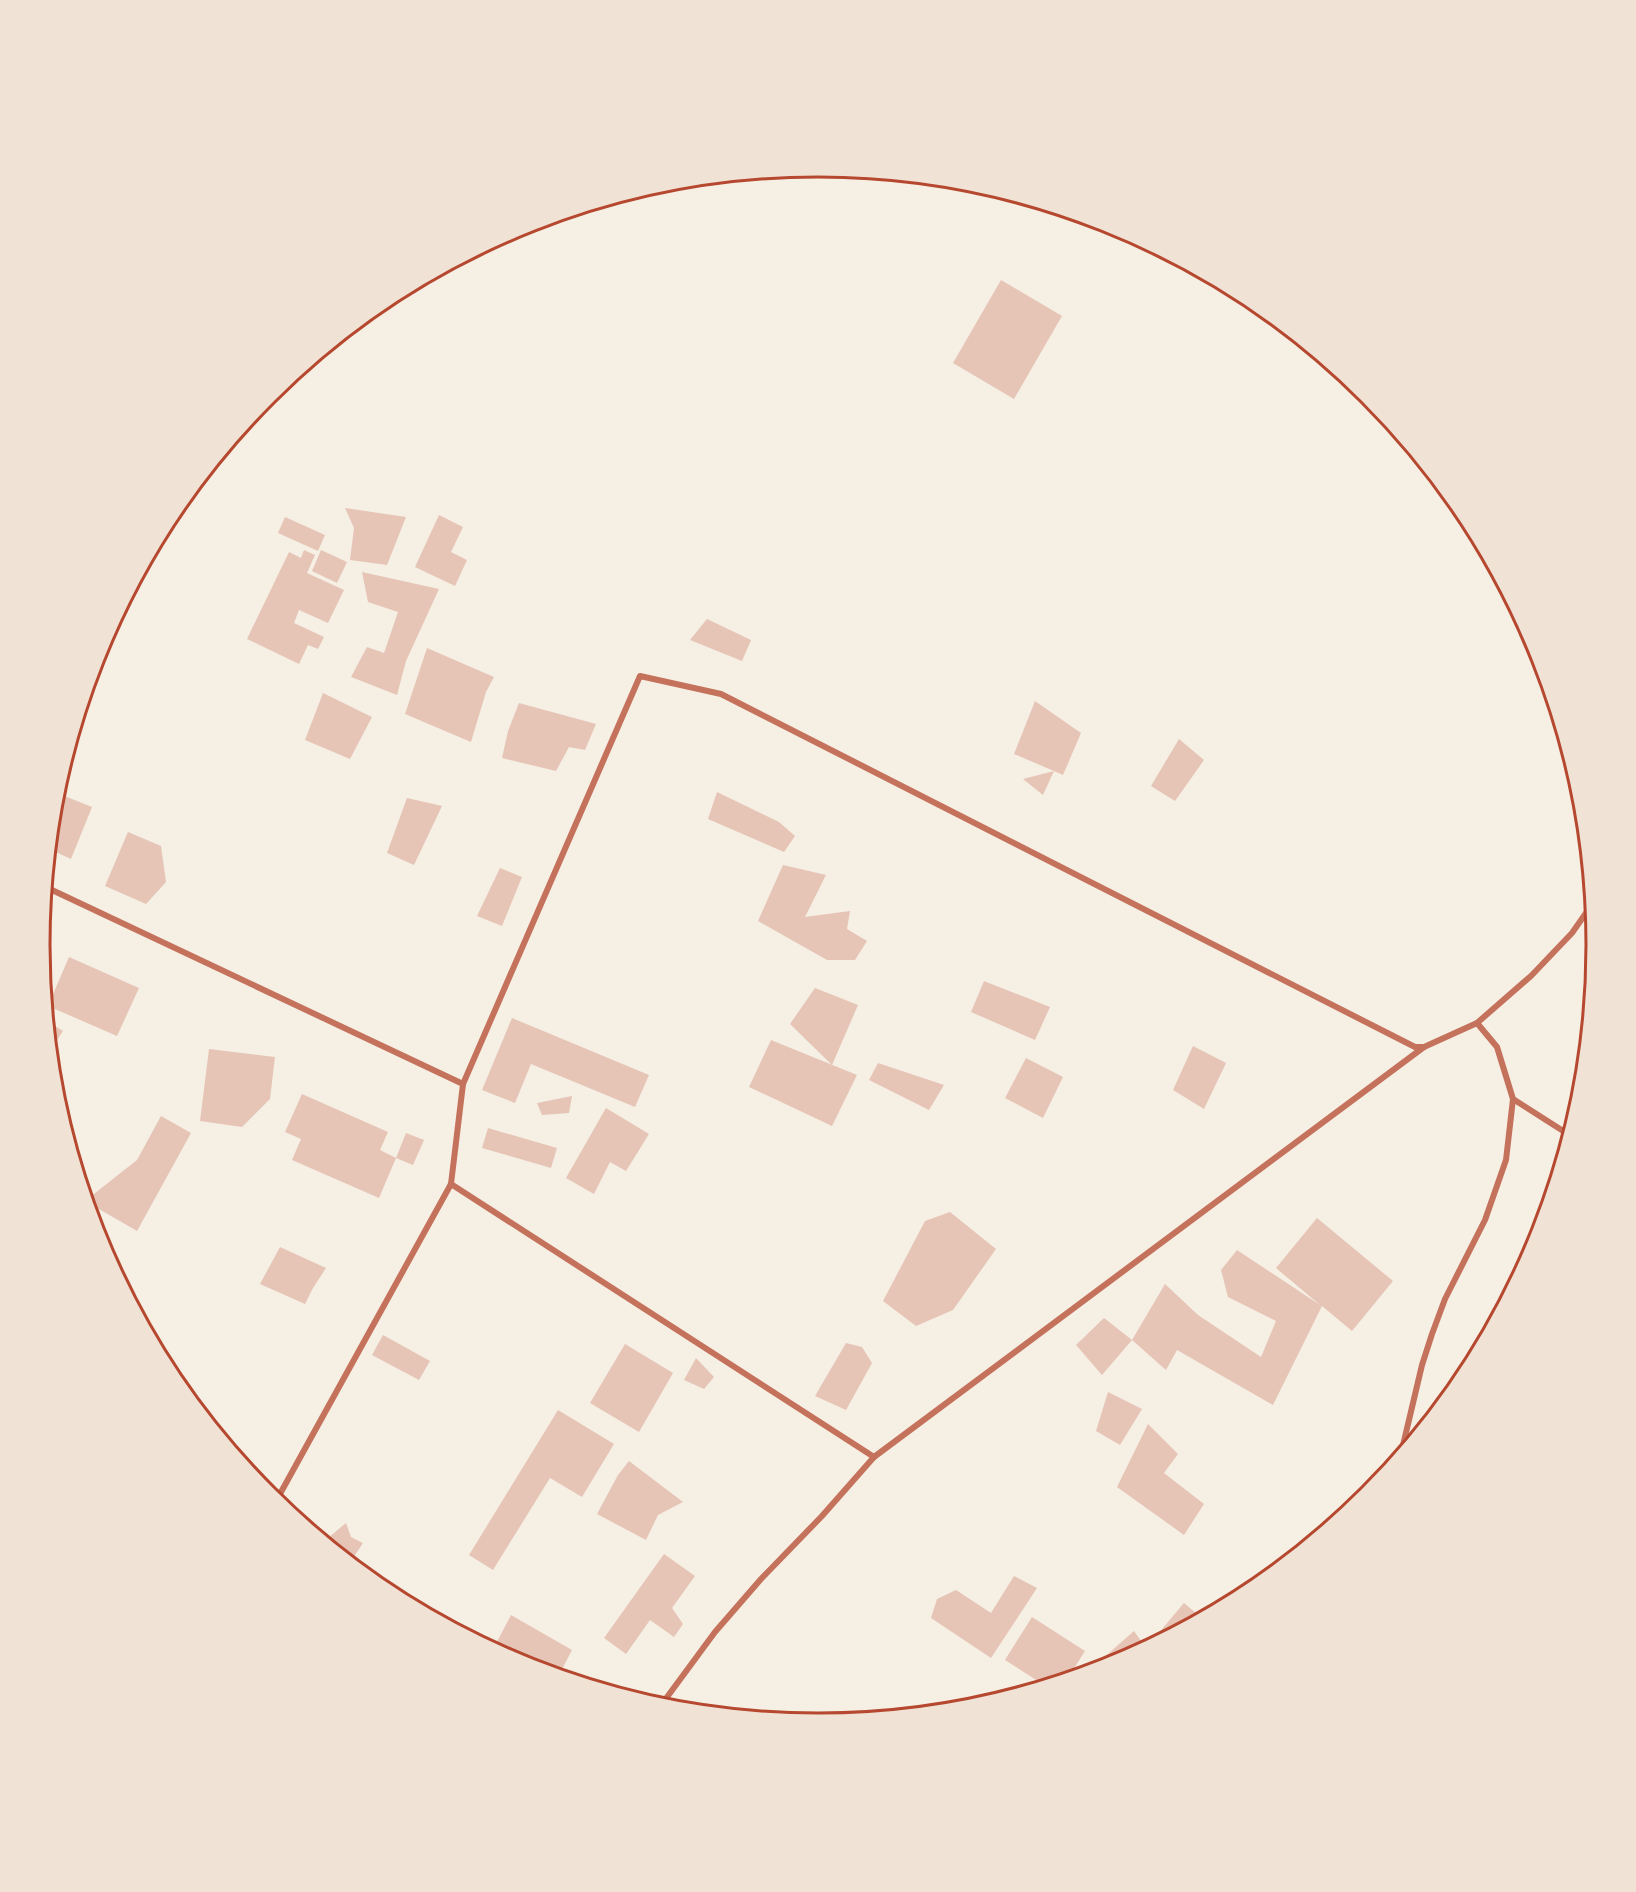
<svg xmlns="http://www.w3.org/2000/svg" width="1636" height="1892" font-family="Literata,serif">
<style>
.building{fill:#e6c5b7}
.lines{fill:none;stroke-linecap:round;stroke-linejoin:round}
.minor{stroke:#c5725c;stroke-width:6}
.rim{fill:none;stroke:#b5482f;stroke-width:3}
</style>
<rect width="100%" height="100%" fill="#f6efe4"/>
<g class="building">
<polygon points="1001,280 1062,316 1014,399 953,363"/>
<polygon points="345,508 406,517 387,565 350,560 354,528"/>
<polygon points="439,515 463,527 451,552 467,560 455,586 415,567"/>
<polygon points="285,517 325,535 318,551 278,533"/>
<polygon points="304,550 315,555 307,573 344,590 328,623 299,610 294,623 324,637 318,649 308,645 299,664 247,639 289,552 301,558"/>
<polygon points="321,550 347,562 337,583 312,571"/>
<polygon points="362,572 439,589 406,661 397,695 351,677 367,647 384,653 398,612 368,602"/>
<polygon points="707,619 751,640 742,661 690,640"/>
<polygon points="427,648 494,677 486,692 471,742 405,714"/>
<polygon points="323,693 372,717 350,759 305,740"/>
<polygon points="1035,701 1081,733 1063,775 1054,771 1043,795 1023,779 1054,771 1014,754"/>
<polygon points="519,703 596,724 585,750 569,747 556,771 502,758 508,731"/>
<polygon points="1179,739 1204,760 1175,801 1151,786"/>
<polygon points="717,792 779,822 795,836 784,852 708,819"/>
<polygon points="62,795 92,807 71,859 49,849 52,813 54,813"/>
<polygon points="407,798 442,806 414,865 387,853"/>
<polygon points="128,832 161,846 166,882 146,904 105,886"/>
<polygon points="783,865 826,875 805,917 850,911 847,929 867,941 855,960 827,960 758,921"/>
<polygon points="500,868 522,877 502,926 477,916"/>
<polygon points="69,957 139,988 117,1036 48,1006"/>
<polygon points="984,981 1050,1007 1035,1040 971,1012"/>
<polygon points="815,988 858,1005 832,1065 790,1024"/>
<polygon points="45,1009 53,1014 49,1022 63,1031 49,1052"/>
<polygon points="512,1018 649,1075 635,1107 531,1064 515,1103 482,1090"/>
<polygon points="771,1040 857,1075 832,1126 749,1087"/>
<polygon points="1193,1046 1226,1063 1204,1109 1173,1090"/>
<polygon points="209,1049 275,1057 270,1099 242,1127 200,1121"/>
<polygon points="1026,1058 1063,1077 1043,1118 1005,1098"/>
<polygon points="878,1063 944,1085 929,1110 869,1080"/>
<polygon points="302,1094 388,1132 380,1150 396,1158 379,1198 292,1160 301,1139 285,1132"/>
<polygon points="572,1096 569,1113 542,1115 537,1103"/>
<polygon points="606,1108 649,1134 626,1171 610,1162 594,1194 566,1178"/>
<polygon points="161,1116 191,1133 137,1231 85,1201 137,1160"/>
<polygon points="488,1128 557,1148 551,1168 482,1148"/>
<polygon points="406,1133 424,1140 413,1165 396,1158"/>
<polygon points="950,1212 996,1249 953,1310 916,1326 883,1301 925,1221"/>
<polygon points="1317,1218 1393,1281 1352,1331 1322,1306 1273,1405 1177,1350 1166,1370 1132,1340 1165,1284 1198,1315 1261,1357 1276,1321 1228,1297 1221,1270 1237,1250 1320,1305 1276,1268"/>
<polygon points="280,1247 326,1268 313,1288 305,1304 260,1284"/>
<polygon points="1104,1318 1132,1340 1102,1375 1076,1345"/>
<polygon points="383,1335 430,1361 419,1380 372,1355"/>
<polygon points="846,1343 862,1347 872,1363 846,1410 815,1396"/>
<polygon points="625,1344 673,1373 639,1432 590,1403"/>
<polygon points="696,1358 714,1377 704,1389 684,1380"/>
<polygon points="1108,1392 1142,1409 1120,1445 1096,1431"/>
<polygon points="558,1410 614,1444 582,1497 550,1478 493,1570 469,1555"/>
<polygon points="1148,1424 1178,1454 1164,1473 1204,1504 1184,1535 1117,1487"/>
<polygon points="629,1461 683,1502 658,1515 646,1540 597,1514 618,1475"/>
<polygon points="346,1523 351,1537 363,1543 349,1564 323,1542"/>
<polygon points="664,1554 695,1576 672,1608 683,1624 674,1637 650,1620 626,1654 604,1638"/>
<polygon points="1014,1576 1037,1588 991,1658 931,1618 937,1599 956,1590 991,1613"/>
<polygon points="1184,1603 1203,1619 1116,1666 1084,1675 1134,1631 1146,1648"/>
<polygon points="511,1615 572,1650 558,1677 520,1666 492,1651"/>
<polygon points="1032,1617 1085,1651 1066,1681 1047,1687 1005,1660"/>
</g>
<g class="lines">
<g class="minor">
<polyline points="45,884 52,890 463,1084"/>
<polyline points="1513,1099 1571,1136"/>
<polyline points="451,1184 874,1457"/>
<polyline points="1400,1458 1422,1365 1432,1334 1445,1299 1485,1220 1506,1160 1513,1099 1497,1047 1477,1023"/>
<polyline points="275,1503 451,1184 463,1084 640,676 721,694 1415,1047 1424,1047"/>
<polyline points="659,1708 715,1632 761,1579 822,1516 874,1457 1424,1047 1477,1023 1531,976 1572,933 1593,903"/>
</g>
</g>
<path d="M0 0H1636V1892H0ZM50 945a768 768 0 1 1 1536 0a768 768 0 1 1-1536 0Z" fill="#f1e2d6" fill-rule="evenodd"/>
<path class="rim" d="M50 945a768 768 0 1 1 1536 0a768 768 0 1 1-1536 0Z"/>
</svg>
